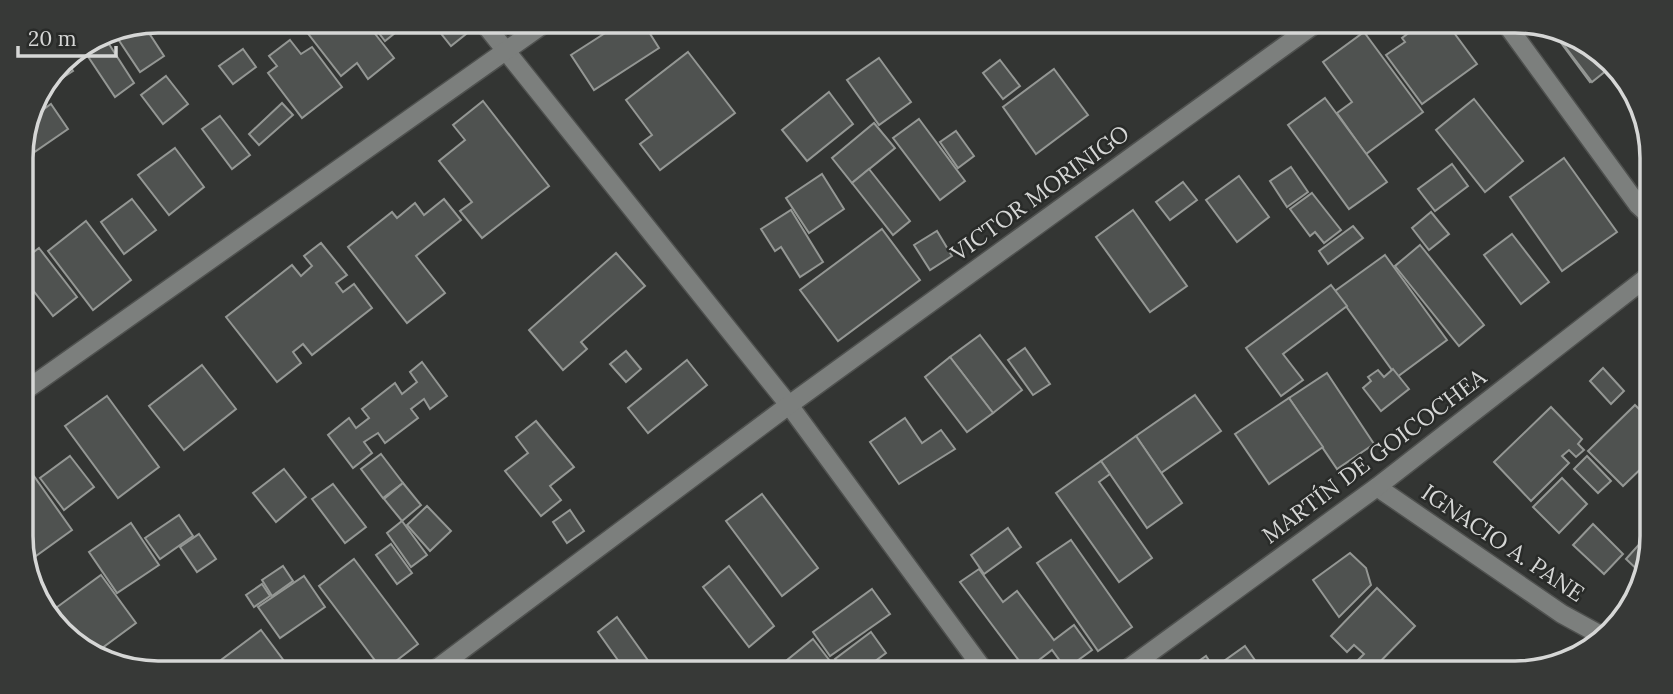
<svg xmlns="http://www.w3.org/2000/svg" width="1673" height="694" font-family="Lora,serif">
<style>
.building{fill:#4f5250;stroke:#949794;stroke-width:2}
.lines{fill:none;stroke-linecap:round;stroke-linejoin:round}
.minor-casing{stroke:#4f514f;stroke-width:21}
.minor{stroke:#7c7f7d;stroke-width:18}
.labels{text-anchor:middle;stroke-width:5;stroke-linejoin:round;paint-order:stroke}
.street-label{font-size:23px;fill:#d6d7d6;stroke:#292b29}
.rim{fill:none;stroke:#d6d7d6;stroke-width:3.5}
</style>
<rect width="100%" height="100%" fill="#333533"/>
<g class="building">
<polygon points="299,21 313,21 304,28"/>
<polygon points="319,21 328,21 334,27 341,21 365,21 394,58 368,79 357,63 341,76 306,31"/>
<polygon points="383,21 410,21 385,41 375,28"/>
<polygon points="431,21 456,21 466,34 451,46"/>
<polygon points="624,21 642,21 659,48 594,90 571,55"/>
<polygon points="1435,21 1464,21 1452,30 1477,64 1422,104 1386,55 1405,42 1402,38 1419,25 1423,30"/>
<polygon points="128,27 133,35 145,27 164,56 140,72 112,30"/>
<polygon points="1550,28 1567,31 1612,66 1590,82"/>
<polygon points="1551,28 1567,31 1612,66 1592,82"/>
<polygon points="1364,32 1423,112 1366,154 1337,113 1352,102 1323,62"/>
<polygon points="290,40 301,54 312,47 342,87 302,118 268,73 277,66 269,56"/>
<polygon points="107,41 134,83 115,97 87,55"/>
<polygon points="243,49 256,67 233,84 219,66"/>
<polygon points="688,52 735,113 660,170 640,144 652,135 626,100"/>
<polygon points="879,58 911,102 879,125 847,80"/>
<polygon points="65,59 73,71 39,93"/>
<polygon points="1000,60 1020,86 1003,99 983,73"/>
<polygon points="1054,69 1088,115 1036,154 1003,107"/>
<polygon points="166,76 188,104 163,124 141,95"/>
<polygon points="829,92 853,124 807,161 782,130"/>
<polygon points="1325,98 1387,182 1349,209 1288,125"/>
<polygon points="1474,99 1523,161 1485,192 1436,130"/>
<polygon points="483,101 549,186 482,238 460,211 472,202 439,161 465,140 453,125"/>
<polygon points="282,103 293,115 259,145 249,134"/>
<polygon points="51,104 68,129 33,153 24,139 30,119"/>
<polygon points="220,116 250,155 232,169 202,129"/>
<polygon points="919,119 965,181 940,200 893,138"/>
<polygon points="874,123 895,148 852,183 832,158"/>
<polygon points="956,131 974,156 958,168 940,142"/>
<polygon points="175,148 204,187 169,215 138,175"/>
<polygon points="1564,158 1617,232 1562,271 1510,197"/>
<polygon points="1452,164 1468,186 1435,211 1418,189"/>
<polygon points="1291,167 1308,192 1287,207 1270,181"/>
<polygon points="869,169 910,221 893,235 852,183"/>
<polygon points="822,174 844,209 809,233 786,198"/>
<polygon points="1239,176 1269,217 1237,242 1206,200"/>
<polygon points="1183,182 1197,200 1170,220 1156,202"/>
<polygon points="1312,193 1341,230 1324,243 1315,232 1310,236 1290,209"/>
<polygon points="132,199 156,230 124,254 101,222"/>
<polygon points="444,199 461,220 416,256 445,293 407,323 348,247 392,212 397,218 415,203 424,215"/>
<polygon points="791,210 823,262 800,277 781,247 775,251 761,229"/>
<polygon points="1133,210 1187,286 1150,312 1096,237"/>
<polygon points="1431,212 1449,234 1429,250 1412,228"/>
<polygon points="86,221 131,280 93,310 48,251"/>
<polygon points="1353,226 1363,238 1328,264 1319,251"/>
<polygon points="882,229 920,280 838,341 800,290"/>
<polygon points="937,231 952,256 930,270 914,245"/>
<polygon points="1512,234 1549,282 1521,304 1484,255"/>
<polygon points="321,243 347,275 336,283 343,292 354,284 372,308 312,355 303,344 293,352 301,363 277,382 226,317 292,265 301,276 312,266 304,256"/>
<polygon points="1420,245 1484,325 1459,346 1395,266"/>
<polygon points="39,248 77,297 53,316 22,276 22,261"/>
<polygon points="616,253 645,286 581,342 587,349 563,370 529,330"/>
<polygon points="1385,255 1447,340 1397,377 1335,291"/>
<polygon points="1331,285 1347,306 1283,354 1303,380 1281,396 1246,348"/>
<polygon points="980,335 1022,390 993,413 950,357"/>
<polygon points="1025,348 1050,384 1033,395 1008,360"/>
<polygon points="626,351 641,369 626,382 610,364"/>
<polygon points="950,357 993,413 967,432 925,377"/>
<polygon points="687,360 707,385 648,433 628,408"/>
<polygon points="422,362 447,396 430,409 424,399 411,409 418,418 385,443 378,433 364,442 372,453 353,468 328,435 349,418 356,428 369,418 362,409 395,383 402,394 417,382 410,372"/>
<polygon points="202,365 236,409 184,450 149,406"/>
<polygon points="1603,368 1624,391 1611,404 1590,381"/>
<polygon points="1393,369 1409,389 1381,411 1363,388 1371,381 1368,377 1378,370 1384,377"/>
<polygon points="1327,373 1374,444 1337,469 1289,398"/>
<polygon points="1195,395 1221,431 1161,473 1136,436"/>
<polygon points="107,396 159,467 118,498 65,426"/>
<polygon points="1289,398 1323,447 1269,484 1235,434"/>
<polygon points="1635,405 1652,422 1652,458 1623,486 1588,451"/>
<polygon points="1551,407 1582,439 1578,444 1584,450 1576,457 1569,450 1562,456 1569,463 1531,501 1494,462"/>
<polygon points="905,418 922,443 941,430 955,449 899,484 870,442"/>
<polygon points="536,421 574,467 550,486 561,500 541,516 505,471 528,453 516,437"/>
<polygon points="1136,436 1182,503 1147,528 1101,461"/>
<polygon points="381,454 403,483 383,498 361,469"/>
<polygon points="70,456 94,487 64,510 40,478"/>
<polygon points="1587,456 1611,481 1598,493 1574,469"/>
<polygon points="1101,461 1110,474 1099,482 1152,558 1119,582 1056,493"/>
<polygon points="24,462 72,530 29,561 24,553"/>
<polygon points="284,469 306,497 276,522 253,493"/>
<polygon points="1562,478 1587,504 1559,533 1533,507"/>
<polygon points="403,483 421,505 402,521 384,499"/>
<polygon points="333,484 366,527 345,543 312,499"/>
<polygon points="762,494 818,568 782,596 726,521"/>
<polygon points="427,506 451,531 430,551 407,525"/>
<polygon points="570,510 584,531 567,543 553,522"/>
<polygon points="179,515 193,536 160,559 145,538"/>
<polygon points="402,521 427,555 411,567 387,533"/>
<polygon points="131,523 159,565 117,593 89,552"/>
<polygon points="1593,524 1623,554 1604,574 1573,545"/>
<polygon points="1008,528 1021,547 984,574 971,555"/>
<polygon points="1652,530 1652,536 1644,576 1626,559"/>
<polygon points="199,534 216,559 197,572 180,547"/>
<polygon points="1071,540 1132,627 1098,651 1037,563"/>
<polygon points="391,544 412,573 397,584 376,555"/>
<polygon points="1350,553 1366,568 1371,585 1339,617 1313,580"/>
<polygon points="354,559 418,644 383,671 319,586"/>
<polygon points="24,562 46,594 41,597 24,563"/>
<polygon points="283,566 293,581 272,596 262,580"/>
<polygon points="729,566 774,626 749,647 703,587"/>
<polygon points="979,569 1003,602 1017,591 1054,640 1074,625 1092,650 1066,669 1052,650 1026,670 960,582"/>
<polygon points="101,575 136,623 94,654 55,626 49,613"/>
<polygon points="304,576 325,607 280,638 258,607"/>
<polygon points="262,584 270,596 254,607 246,595"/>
<polygon points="1377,588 1415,626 1369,673 1357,661 1364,654 1354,645 1347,652 1331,636"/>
<polygon points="872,589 890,614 830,656 813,632"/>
<polygon points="617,617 657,673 627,673 598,632"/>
<polygon points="261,630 293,673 230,673 221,660"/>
<polygon points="871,632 886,653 859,673 845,673 835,659"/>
<polygon points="813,639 830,661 814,673 771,673"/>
<polygon points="1245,646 1264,673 1182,673 1206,656 1214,668"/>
</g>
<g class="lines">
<defs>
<g id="minor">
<polyline points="482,21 789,405 986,673"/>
<polyline points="1504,21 1638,205 1651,217"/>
<polyline points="23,392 548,21"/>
<polyline points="1377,487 1562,614 1604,637"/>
<polyline points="431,673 789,405 1319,21"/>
<polyline points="1122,673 1377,487 1651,274"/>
</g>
</defs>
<use href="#minor" class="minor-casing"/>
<use href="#minor" class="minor"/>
</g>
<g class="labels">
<g class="street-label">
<text transform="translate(1040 193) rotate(-36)" y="8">VICTOR MORINIGO</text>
<text transform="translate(1374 456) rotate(-37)" y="8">MARTÍN DE GOICOCHEA</text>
<text transform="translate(1503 543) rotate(34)" y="8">IGNACIO A. PANE</text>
</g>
</g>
<path d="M0 0H1673V694H0ZM158 33H1515A125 125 0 0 1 1640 158V536A125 125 0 0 1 1515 661H158A125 125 0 0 1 33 536V158A125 125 0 0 1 158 33Z" fill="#373937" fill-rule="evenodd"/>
<path class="rim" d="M158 33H1515A125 125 0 0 1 1640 158V536A125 125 0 0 1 1515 661H158A125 125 0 0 1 33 536V158A125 125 0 0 1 158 33Z"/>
<path d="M18 46v10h98v-10" fill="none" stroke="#d6d7d6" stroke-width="3.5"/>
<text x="28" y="46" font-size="21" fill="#d6d7d6" stroke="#292b29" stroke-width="5" paint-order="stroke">20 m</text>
</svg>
